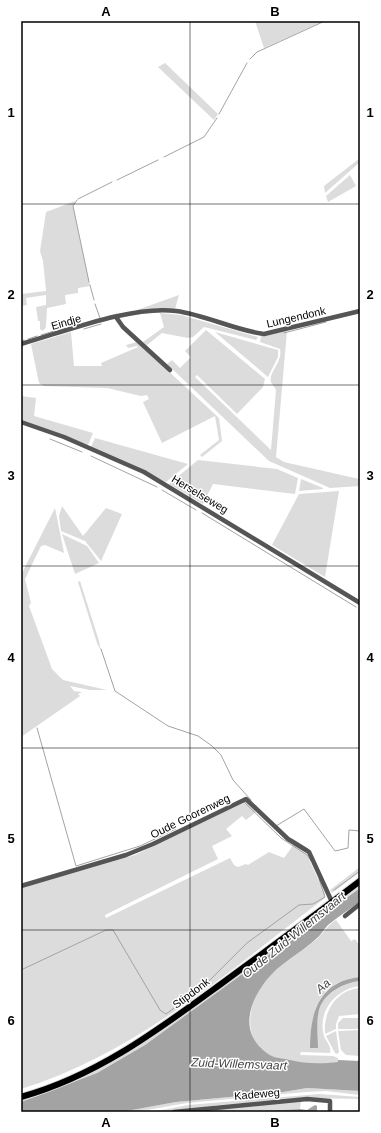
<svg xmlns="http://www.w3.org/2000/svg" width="381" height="1133" font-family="Helvetica,sans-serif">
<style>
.green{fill:#dcdcdc}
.water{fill:#a3a3a3}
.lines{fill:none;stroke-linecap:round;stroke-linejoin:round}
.stream{stroke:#a3a3a3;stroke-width:1}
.major-casing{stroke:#dbdbdb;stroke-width:8}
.minor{stroke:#555;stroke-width:4.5}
.major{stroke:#000;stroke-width:6}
.grid{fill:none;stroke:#000;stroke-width:1;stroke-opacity:0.55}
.labels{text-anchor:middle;stroke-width:3;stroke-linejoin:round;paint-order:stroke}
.street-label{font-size:11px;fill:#000;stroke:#fff}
.water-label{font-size:12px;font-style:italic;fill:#444;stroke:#fff}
.neatline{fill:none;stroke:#000;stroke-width:1.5}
.grid-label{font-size:13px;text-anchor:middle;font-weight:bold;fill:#000}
</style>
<rect width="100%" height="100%" fill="#fff"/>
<g class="green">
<polygon points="255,21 324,21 264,48"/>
<polygon points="165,63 218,114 214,120 158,67"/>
<polygon points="360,158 360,162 325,193 324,186"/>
<polygon points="350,175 356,186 328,202 326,196"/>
<polygon points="75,201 73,206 90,286 78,288 78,293 65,295 66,304 47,308 46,327 43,331 40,329 40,321 38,321 36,307 46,305 46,295 26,298 27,305 21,306 21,294 46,291 43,261 40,251 46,212"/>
<polygon points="179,295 175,309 137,310"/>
<polygon points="160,313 181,315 258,337 256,340 204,327 193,337 188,338 162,333 147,345 143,342 164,327"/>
<path d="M206,330L265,379L263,387L237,414L197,375L195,377L271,450L276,390C275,387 272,385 271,382C268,373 283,362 280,349L260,342L261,336L287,331L276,457L284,462L359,479L360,464V486L330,488L269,461L167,364L172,360L180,368L191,357L185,351Z"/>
<polygon points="71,332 74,366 102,366 101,363 138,347 137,346 128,348 126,345 137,342 219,418 222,441 202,457 200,455 219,440 215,416 162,443 143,402 149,399 147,395 141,396 107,388 44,386 39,383 31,344"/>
<polygon points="215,332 278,350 278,357 268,377"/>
<polygon points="21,396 36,398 34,416 93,433 88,445 21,421 23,413 21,412"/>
<polygon points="95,438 188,464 166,482 91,447"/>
<polygon points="198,460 277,469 298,478 295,494 213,484 203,504 169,484"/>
<polygon points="301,479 323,488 323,489 299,491"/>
<polygon points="339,491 325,577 272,545 299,494"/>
<polygon points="62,506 83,536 106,508 122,514 101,561 85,541 61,531 59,516"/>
<polygon points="55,508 64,553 45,545 41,546 25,579 31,603 29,606 52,669 63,680 107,690 90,690 70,686 74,691 82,692 78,694 80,696 21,737 21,571 23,571"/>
<polygon points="62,534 87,546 99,563 75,574"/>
<polygon points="80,581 99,641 101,651 97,643 78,582"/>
<path d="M246,801L256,812L246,820L242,816L226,829L232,836L212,846L218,859L105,915L106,918L230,858L234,865L238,867L246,864L248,865L269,852L284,858L294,844L307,855L325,894V898C230,970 137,1053 21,1089V888L135,855Z"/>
<polygon points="360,867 360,872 332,893 330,890"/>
<polygon points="360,884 358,889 145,1045 97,1073 21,1102 21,1098 101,1067"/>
<path d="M336,920L351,941L355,939L360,946V977C318,981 311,1012 310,1048H318C318,1036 316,1021 319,1010C324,993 344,983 360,981V986C336,989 317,1011 324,1036C326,1042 332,1046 330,1053L301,1052L300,1055L333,1056L338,1058V1062C318,1065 294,1066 275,1059C243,1047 246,1009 261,986C275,966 298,955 317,939C323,933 328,925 336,920Z"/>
<path d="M360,988V1014L339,1016L336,1024V1029L325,1034C323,1012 336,990 360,988Z"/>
<polygon points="343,1018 360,1018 360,1029 338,1029 338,1023"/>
<polygon points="360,1030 360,1056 346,1055 341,1050 338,1031"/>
<polygon points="336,1031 339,1052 337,1054 335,1053 326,1036"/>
<polygon points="307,1088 360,1091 360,1095 326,1091 306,1092 187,1103 135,1112 121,1112 176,1102 283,1092"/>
<polygon points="319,1094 360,1097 360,1099 310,1098 220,1105 169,1112 152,1112 188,1105"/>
<polygon points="301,1101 300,1109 244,1112 185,1112"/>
</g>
<g class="water">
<path d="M360,888V902C349,909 338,917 328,925C324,929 321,935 316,939C304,950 290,958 277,969C256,988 236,1024 261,1048C272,1059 276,1057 290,1060C306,1064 321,1064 338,1062V1060L360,1061V1091L307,1088L283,1092L176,1102L121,1112H21V1102L97,1073L145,1045Z"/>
<path d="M360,977V981C343,983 324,993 319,1010C316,1022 318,1036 318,1048H310C310,1013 319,981 360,977Z"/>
<polygon points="315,1105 317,1106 317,1112 244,1112 300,1109 307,1110"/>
</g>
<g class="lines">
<g class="stream">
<polyline points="250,59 257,52 325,21"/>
<polyline points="219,114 247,63"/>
<polyline points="164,157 204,137 217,118"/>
<polyline points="117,180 158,160"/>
<polyline points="78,199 112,182"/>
<polyline points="77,200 73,206 89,282"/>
<polyline points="90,285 94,300"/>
<polyline points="95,304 100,318"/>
<polyline points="84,329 101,324"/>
<polyline points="58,330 65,328"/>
<polyline points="284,333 326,322"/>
<polyline points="41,335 54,331"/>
<polyline points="28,339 37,336"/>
<polyline points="21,341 24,340"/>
<polyline points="50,439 82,452"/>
<polyline points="91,456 157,487"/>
<polyline points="360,468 360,479"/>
<polyline points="162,490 196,510"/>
<polyline points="202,513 356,607"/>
<polyline points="360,632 360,638"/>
<polyline points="101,649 115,691 168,726 198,736 212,746 221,755 233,780 251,800"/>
<polyline points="37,728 76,866 140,846 176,829"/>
<polyline points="244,802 281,838 307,855 311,861"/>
<polyline points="276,826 304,809 335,851 348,848 349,830 360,831"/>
<polyline points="292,839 308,849"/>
<polyline points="334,890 360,871"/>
<polyline points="21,970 106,930 113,930 160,1010 166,1014 204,986 247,943 299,905 313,904 325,897 319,879"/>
</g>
<defs>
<path id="major" d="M21,1097C97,1076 158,1030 221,984C267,950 314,916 360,881"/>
</defs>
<use href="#major" class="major-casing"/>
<g class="minor">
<polyline points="116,317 123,327 170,370"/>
<path d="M21,344C64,332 132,305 176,311C206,315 234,330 264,334L360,311"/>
<polyline points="21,422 64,437 144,472 360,603"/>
<polyline points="21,886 126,855 153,844 246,799 288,839 309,852 332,902"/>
<polyline points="345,916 360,904"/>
<polyline points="174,1112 307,1099 330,1101 330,1112"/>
</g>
<use href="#major" class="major"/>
</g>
<path class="grid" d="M190,21V1112M21,204H360M21,385H360M21,566H360M21,748H360M21,930H360"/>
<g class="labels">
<g class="street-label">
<text transform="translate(296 317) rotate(-13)" y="4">Lungendonk</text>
<text transform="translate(66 322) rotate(-16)" y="4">Eindje</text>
<text transform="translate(200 494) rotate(31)" y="4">Herselseweg</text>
<text transform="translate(190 816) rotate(-26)" y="4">Oude Goorenweg</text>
<text transform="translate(191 993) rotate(-37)" y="4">Stipdonk</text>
<text transform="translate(257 1094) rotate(-5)" y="4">Kadeweg</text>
</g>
<g class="water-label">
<text transform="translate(294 935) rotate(-39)" y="4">Oude Zuid-Willemsvaart</text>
<text transform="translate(323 986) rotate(-42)" y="4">Aa</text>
<text transform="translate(239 1064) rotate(2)" y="4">Zuid-Willemsvaart</text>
</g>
</g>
<rect width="381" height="1133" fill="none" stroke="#ffffff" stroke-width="44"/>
<rect x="22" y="22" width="337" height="1089" class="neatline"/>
<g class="grid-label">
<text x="106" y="16">A</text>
<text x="275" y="16">B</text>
<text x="11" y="117">1</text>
<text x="370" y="117">1</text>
<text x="11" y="299">2</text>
<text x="370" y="299">2</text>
<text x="11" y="480">3</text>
<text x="370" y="480">3</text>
<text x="11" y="662">4</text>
<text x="370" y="662">4</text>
<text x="11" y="843">5</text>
<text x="370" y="843">5</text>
<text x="11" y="1025">6</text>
<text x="370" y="1025">6</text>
<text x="106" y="1127">A</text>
<text x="275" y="1127">B</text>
</g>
</svg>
